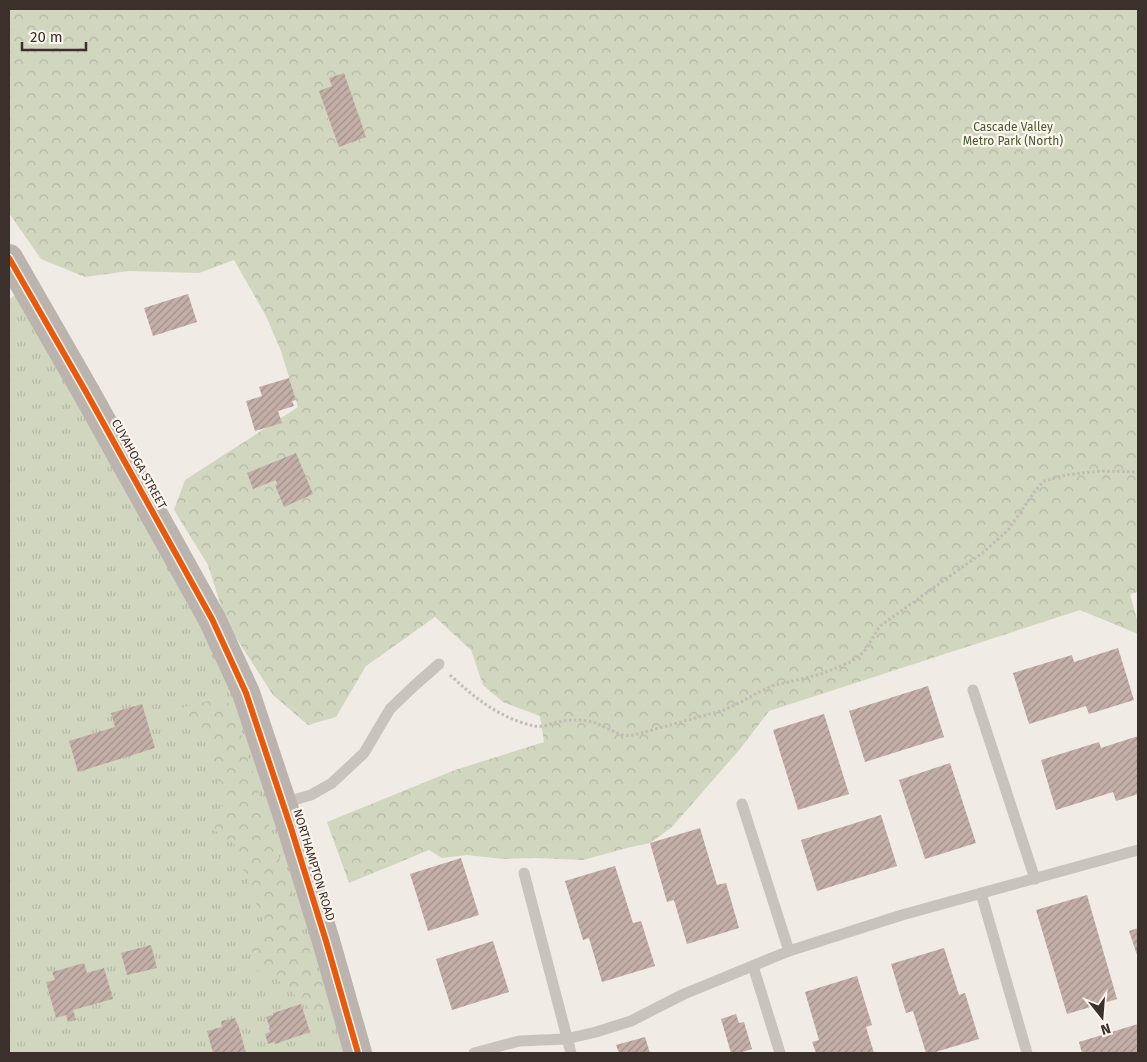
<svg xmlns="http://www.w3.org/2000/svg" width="1147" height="1062" font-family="'Fira Sans',sans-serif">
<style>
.grass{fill:url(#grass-tufts)}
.forest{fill:url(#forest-crowns)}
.building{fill:url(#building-hatch)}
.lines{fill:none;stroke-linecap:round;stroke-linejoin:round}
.path{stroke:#c2bbb6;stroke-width:3;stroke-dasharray:2.5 2.5;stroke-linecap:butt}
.lane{stroke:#c9c3be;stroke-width:11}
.secondary{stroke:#bab3ae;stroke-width:28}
.cycleway-casing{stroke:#fbf5ee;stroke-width:9}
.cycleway{stroke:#e8590c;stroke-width:6}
.labels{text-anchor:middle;stroke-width:4.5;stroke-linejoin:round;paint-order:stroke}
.park-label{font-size:12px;fill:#4a5a2e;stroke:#fbf5ee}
.street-label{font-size:12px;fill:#3b302b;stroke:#fbf5ee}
</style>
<defs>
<pattern id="grass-tufts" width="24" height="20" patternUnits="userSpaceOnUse" patternTransform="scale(1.25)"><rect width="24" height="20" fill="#d1d6bf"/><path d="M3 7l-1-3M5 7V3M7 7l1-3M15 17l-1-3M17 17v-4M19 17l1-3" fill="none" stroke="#b4b8a4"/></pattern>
<pattern id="forest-crowns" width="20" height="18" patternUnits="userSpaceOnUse" patternTransform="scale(1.25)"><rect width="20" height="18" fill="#d1d6bf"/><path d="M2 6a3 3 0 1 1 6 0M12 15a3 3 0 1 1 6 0" fill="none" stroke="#b4b8a4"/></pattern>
<pattern id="building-hatch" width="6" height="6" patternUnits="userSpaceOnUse" patternTransform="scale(1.25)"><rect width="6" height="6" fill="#c3afa7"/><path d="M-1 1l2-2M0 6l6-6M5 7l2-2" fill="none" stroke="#a08f88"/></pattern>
</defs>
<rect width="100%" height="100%" fill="#f0ebe5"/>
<polygon class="grass" points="25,286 212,619 358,1053 9,1053 9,300"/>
<g class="forest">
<polygon points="9,9 1138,9 1138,592 1130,594 1138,623 1138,634 1080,610 769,711 740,749 672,827 650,843 627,848 583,860 535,858 503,859 467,855 442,858 429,850 349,883 327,822 455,770 544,742 540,716 503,702 483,685 471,650 435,617 366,666 336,717 308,725 273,695 226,622 208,565 174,510 185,480 298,407 281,351 266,316 234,260 199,273 129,271 85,277 41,259 9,213"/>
<polygon points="212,700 232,704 300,925 326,994 325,1010 311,1010 278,980 253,969 252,944 265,927 234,844 214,830 223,804 210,746 181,708"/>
</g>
<g class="building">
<polygon points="344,73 366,137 339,147 319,91 332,86 329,78"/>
<polygon points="188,294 197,322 153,336 144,308"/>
<polygon points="289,378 296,400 292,401 294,406 278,411 282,423 255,431 246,401 262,396 259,387"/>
<polygon points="296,453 313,494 284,507 275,485 277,484 276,480 253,489 247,473"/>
<polygon points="1118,648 1134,700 1089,714 1086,706 1029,724 1013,673 1072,655 1074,662"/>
<polygon points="928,686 944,737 865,762 849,711"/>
<polygon points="142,704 155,748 78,772 69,741 115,727 111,713"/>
<polygon points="824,714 849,794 798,810 773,730"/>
<polygon points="1138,736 1138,794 1116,801 1113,792 1056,810 1041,760 1099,742 1101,748"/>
<polygon points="950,763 976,843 925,859 899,780"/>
<polygon points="881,815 897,866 817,891 801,840"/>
<polygon points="700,828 717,885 726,883 739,928 687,944 674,900 667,902 650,843"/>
<polygon points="461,858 479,915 428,931 410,874"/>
<polygon points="615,866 633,923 641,921 655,966 602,982 589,938 583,940 565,881"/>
<polygon points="1087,895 1117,999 1067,1014 1036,910"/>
<polygon points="1138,928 1138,958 1129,931"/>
<polygon points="493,941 509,992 452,1010 436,959"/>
<polygon points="151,945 157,968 127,975 121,953"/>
<polygon points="944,948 959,995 965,993 979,1039 932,1053 926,1053 913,1011 906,1013 891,964"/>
<polygon points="84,963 87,973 104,968 113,999 73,1010 76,1020 68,1022 66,1015 56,1018 46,982 55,980 52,972"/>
<polygon points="857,976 872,1025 866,1027 874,1053 816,1053 812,1042 819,1040 805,992"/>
<polygon points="301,1004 310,1032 275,1044 274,1042 268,1044 265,1034 270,1032 269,1028 270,1028 266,1017 273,1015 273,1013"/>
<polygon points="736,1014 739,1023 744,1022 752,1049 739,1053 731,1053 721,1019"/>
<polygon points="235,1018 237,1024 238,1024 246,1053 213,1053 207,1031 222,1027 221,1021"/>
<polygon points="1138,1024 1138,1053 1082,1053 1079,1042"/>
<polygon points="645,1037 650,1053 619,1053 616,1045"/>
</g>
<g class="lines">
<path class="path" d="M450,675C473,696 493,713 523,723C530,725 536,727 542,726C547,726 552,723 557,722C567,720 577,719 587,721C606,724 616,738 634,735L724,710L741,702L757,693L772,686L821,674L851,662L864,652L880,626L985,551L1009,529L1035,491L1044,481L1065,475L1101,471L1138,472"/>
<g class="lane">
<polyline points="973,690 1035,879"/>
<polyline points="283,803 311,795 332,783 364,753 390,709 414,686 439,664"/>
<polyline points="742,804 789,951"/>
<polyline points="524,873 571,1053"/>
<polyline points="981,893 1027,1053"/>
<polyline points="753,966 780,1053"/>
<polyline points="474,1053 519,1041 566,1039 596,1032 631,1021 684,994 789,951 902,915 1138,850"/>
</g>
<polyline class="secondary" points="9,258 86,392 212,619 246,693 291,828 326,941 358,1053"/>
<defs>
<polyline id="cycleway" points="9,258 86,392 212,619 246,693 291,828 326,941 358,1053"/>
</defs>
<use href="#cycleway" class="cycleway-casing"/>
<use href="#cycleway" class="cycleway"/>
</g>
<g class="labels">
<g class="park-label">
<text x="1013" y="131">Cascade Valley<tspan x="1013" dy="14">Metro Park (North)</tspan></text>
</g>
<g class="street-label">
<text transform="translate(139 464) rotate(61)" y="4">CUYAHOGA STREET</text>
<text transform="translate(314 865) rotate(73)" y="4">NORTHAMPTON ROAD</text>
</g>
</g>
<rect width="1147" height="1062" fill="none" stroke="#3b302b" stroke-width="20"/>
<g transform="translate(1102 1017) rotate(163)" stroke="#fbf5ee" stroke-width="4" paint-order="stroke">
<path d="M0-4L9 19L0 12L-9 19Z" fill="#3b302b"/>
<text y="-8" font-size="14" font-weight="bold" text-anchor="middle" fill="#3b302b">N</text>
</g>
<path d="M22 42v8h64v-8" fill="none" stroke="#3b302b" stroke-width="2.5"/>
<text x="30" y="42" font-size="15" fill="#3b302b" stroke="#fbf5ee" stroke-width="4" paint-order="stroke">20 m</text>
</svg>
